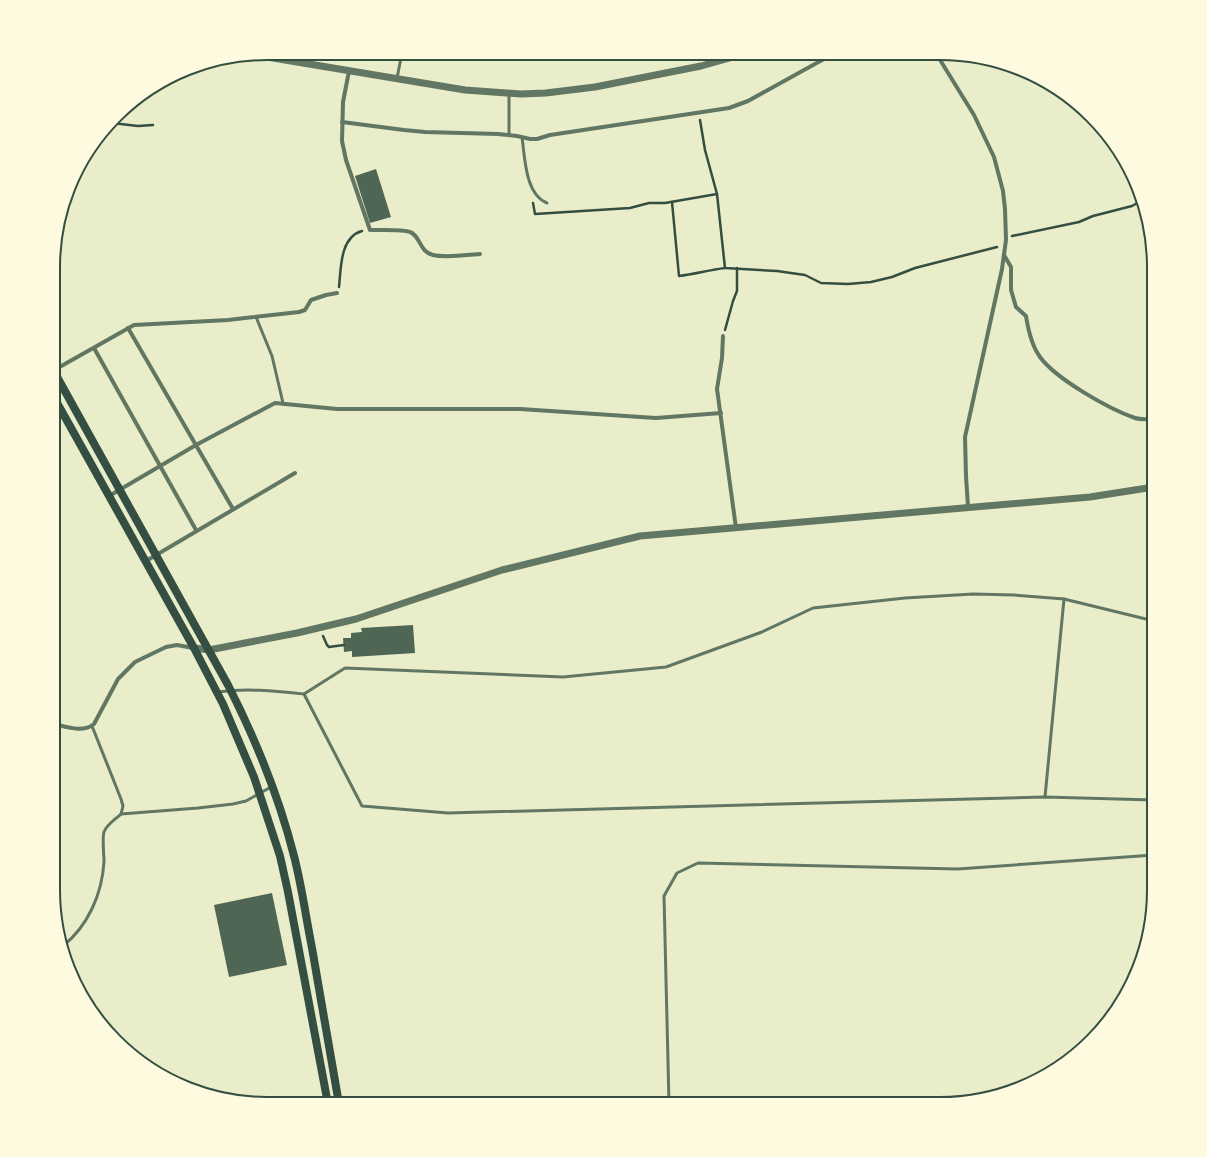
<svg xmlns="http://www.w3.org/2000/svg" width="1207" height="1157" font-family="Manrope,sans-serif">
<style>
.building{fill:#4f6655}
.lines{fill:none;stroke-linecap:round;stroke-linejoin:round}
.path{stroke:#344e41;stroke-width:2.5}
.service{stroke:#617663;stroke-width:3}
.minor{stroke:#617663;stroke-width:4}
.tertiary{stroke:#617663;stroke-width:7}
.secondary{stroke:#344e41;stroke-width:8}
.rim{fill:none;stroke:#344e41;stroke-width:2}
</style>
<rect width="100%" height="100%" fill="#e9edc9"/>
<g class="building">
<polygon points="376,169 391,217 370,223 355,176"/>
<polygon points="413,625 415,653 352,657 352,651 344,652 343,638 351,638 351,633 362,632 361,628"/>
<polygon points="272,893 287,965 229,977 214,905"/>
</g>
<g class="lines">
<g class="path">
<polyline points="700,120 705,150 717,194"/>
<polyline points="112,123 138,126 153,125"/>
<path d="M672,202L679,276C695,274 709,270 725,268"/>
<polyline points="533,203 535,214 630,208 649,203 665,203 717,194 725,268 777,271 805,275 821,283 848,284 871,282 892,277 915,268 997,247"/>
<polyline points="1012,236 1079,222 1093,216 1132,206 1141,201"/>
<path d="M339,287C341,268 340,237 362,231"/>
<polyline points="725,330 733,301 737,291 737,268"/>
<polyline points="323,636 327,645 329,647 344,645"/>
</g>
<g class="service">
<polyline points="817,54 821,61"/>
<polyline points="397,78 402,53"/>
<polyline points="509,94 509,135"/>
<path d="M522,137C525,158 525,194 547,203"/>
<polyline points="256,317 272,356 283,403"/>
<path d="M218,692C247,688 275,691 304,694L362,806L448,813L1045,797L1154,800"/>
<polyline points="304,694 345,668 563,677 666,667 762,632 813,608 905,598 973,594 1014,595 1064,599 1154,621"/>
<polyline points="1045,797 1064,599"/>
<polyline points="121,814 198,808 233,804 246,801 271,787"/>
<path d="M63,946C88,926 102,894 104,862C104,855 102,838 104,832C107,824 116,819 121,814L123,806L121,799L92,726"/>
<polyline points="669,1104 664,896 677,873 698,863 958,869 1154,855"/>
</g>
<g class="minor">
<polyline points="937,55 974,115 994,157 1003,191 1005,209 1006,240 1002,269 965,437 966,476 968,507"/>
<path d="M349,71L343,102L342,141L346,160L370,230C380,230 403,229 410,232C421,236 419,252 433,255C446,258 466,255 480,254"/>
<polyline points="342,122 404,130 425,132 498,134 517,136 530,139 537,139 550,135 729,108 748,101 833,54"/>
<path d="M1004,255L1011,267V290L1016,307L1026,316C1028,329 1032,346 1040,357C1056,379 1109,409 1135,418C1141,420 1147,419 1154,419"/>
<polyline points="128,328 233,509"/>
<polyline points="723,336 722,358 717,389 736,528"/>
<polyline points="94,348 196,530"/>
<polyline points="56,369 134,325 228,320 299,312 305,310 311,300 326,295 337,293"/>
<polyline points="109,496 196,445 275,403 337,409 520,409 656,418 721,413"/>
<polyline points="146,561 295,473"/>
<path d="M54,724C67,727 83,733 94,724L118,679L135,662L166,647L177,645L193,648"/>
</g>
<g class="tertiary">
<polyline points="255,55 465,90 521,94 546,93 595,87 701,66 744,54"/>
<polyline points="194,648 209,650 297,633 356,619 502,570 640,536 1090,497 1154,487"/>
</g>
<g class="secondary">
<path d="M56,375L228,685C256,740 279,797 294,856C302,887 306,918 312,948C321,1000 330,1052 339,1104"/>
<polyline points="56,401 194,648 223,704 254,777 280,856 288,892 328,1104"/>
</g>
</g>
<path d="M0 0H1207V1157H0ZM267 60H940A207 207 0 0 1 1147 267V890A207 207 0 0 1 940 1097H267A207 207 0 0 1 60 890V267A207 207 0 0 1 267 60Z" fill="#fefae0" fill-rule="evenodd"/>
<path class="rim" d="M267 60H940A207 207 0 0 1 1147 267V890A207 207 0 0 1 940 1097H267A207 207 0 0 1 60 890V267A207 207 0 0 1 267 60Z"/>
</svg>
